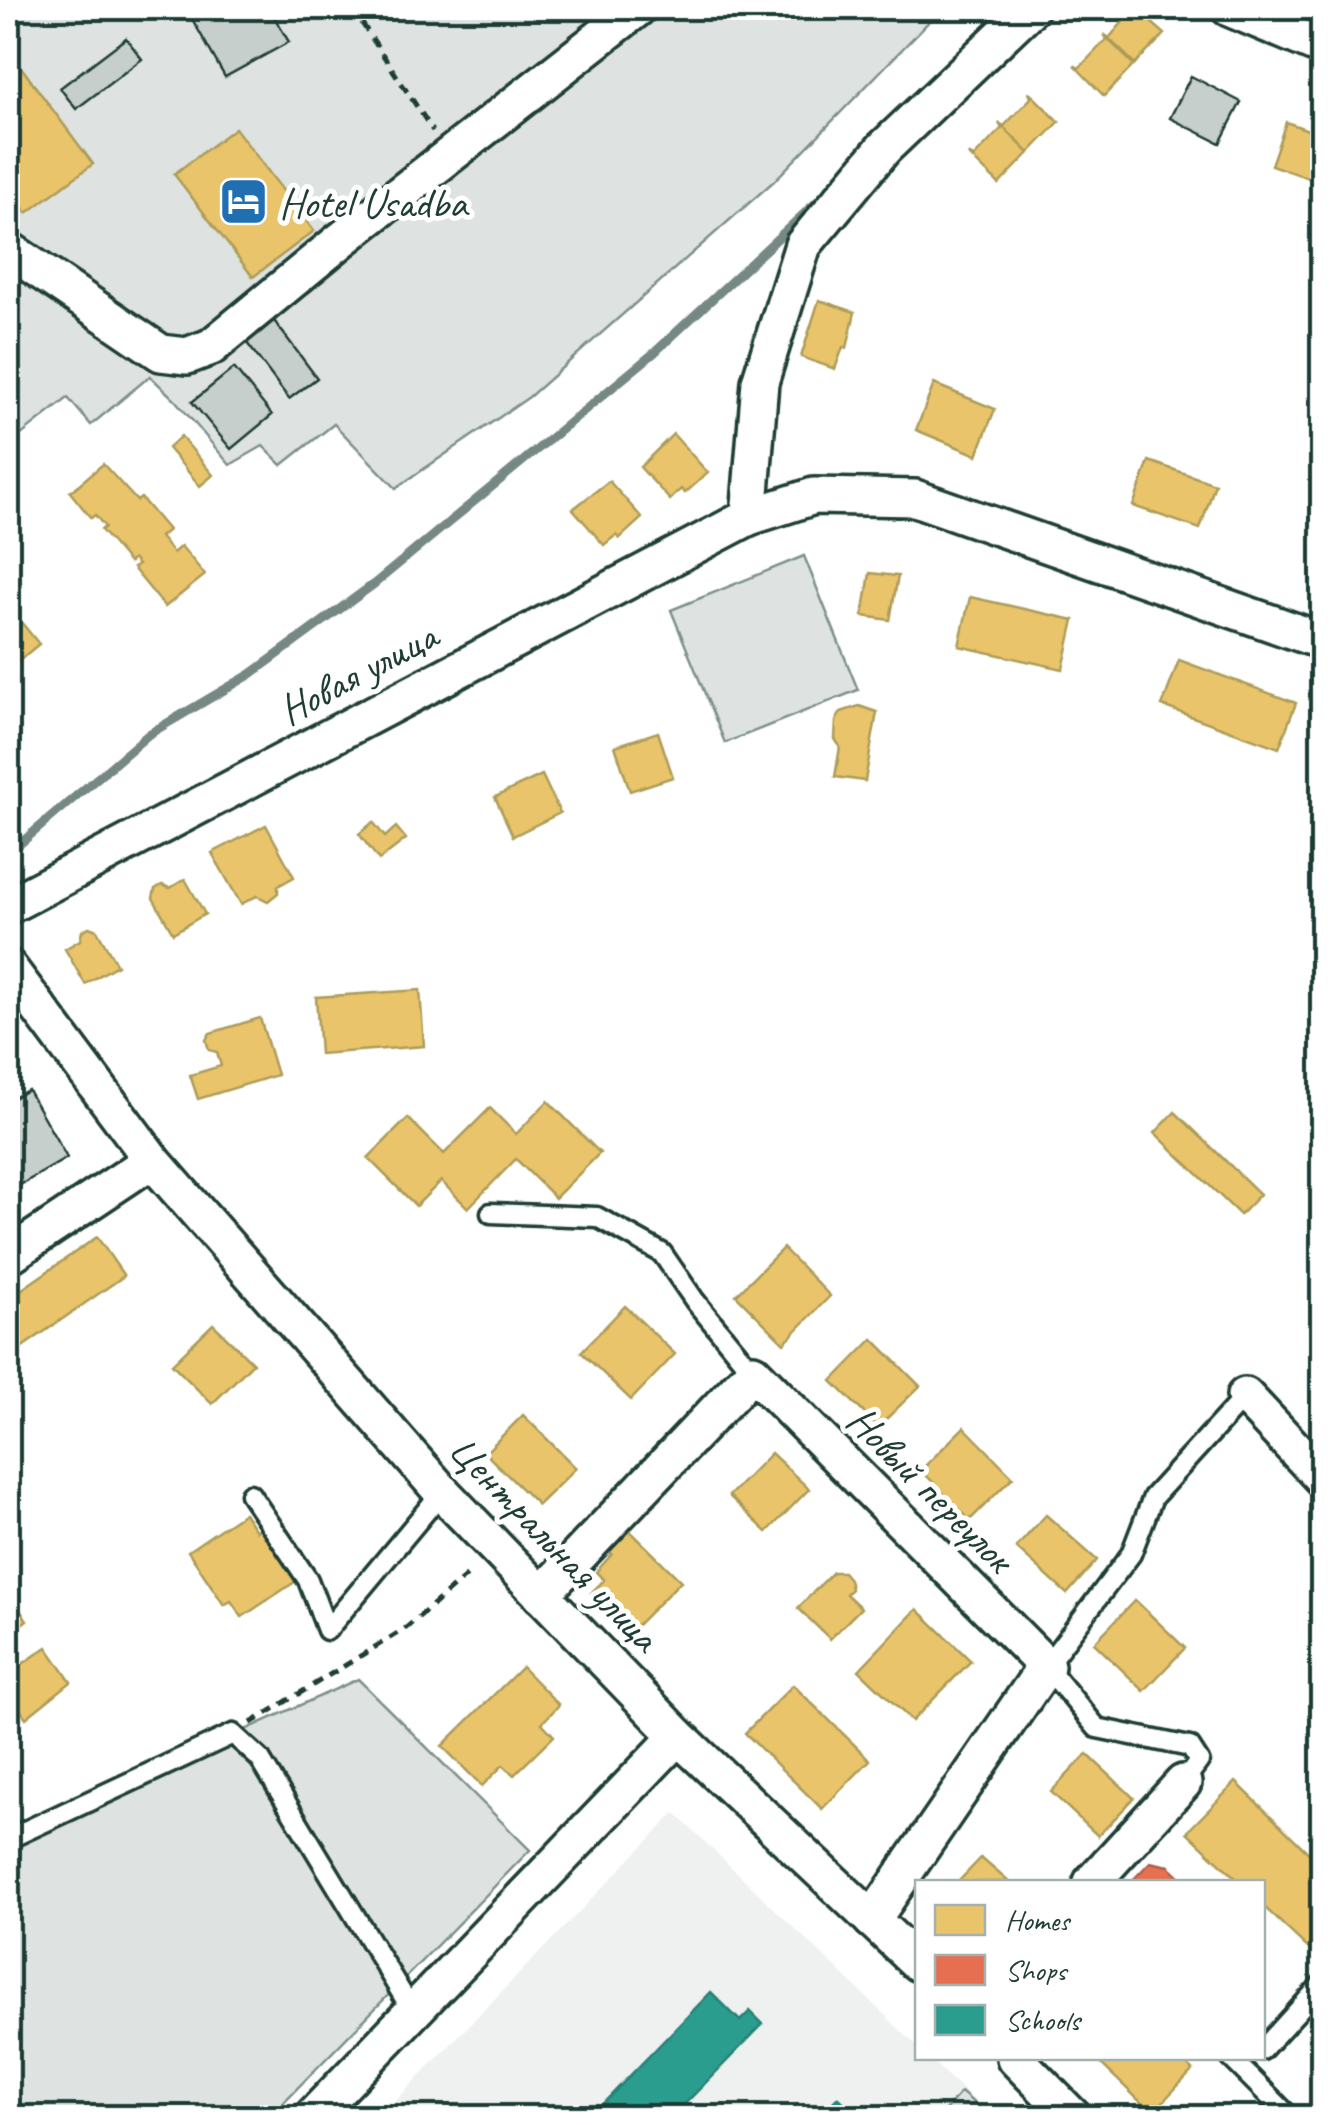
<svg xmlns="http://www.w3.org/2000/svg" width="1330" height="2125" font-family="Caveat,sans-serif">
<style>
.built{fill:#eef1f0}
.green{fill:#dee3e2;stroke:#7e908b;stroke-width:2.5}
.homes{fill:#e9c46a;stroke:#ac9c5a;stroke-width:2.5}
.shops{fill:#e76f51;stroke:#ab6048;stroke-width:2.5}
.schools{fill:#2a9d8f;stroke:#278074;stroke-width:2.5}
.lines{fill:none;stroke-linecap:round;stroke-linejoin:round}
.stream{stroke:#758883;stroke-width:9}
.building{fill:#c7cfcc;stroke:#1f3d34;stroke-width:2.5}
.service-casing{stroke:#1f3d34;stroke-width:25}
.minor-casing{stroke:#1f3d34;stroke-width:42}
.path{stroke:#1f3d34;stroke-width:5;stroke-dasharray:10 8;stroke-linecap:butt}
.service{stroke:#fff;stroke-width:18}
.minor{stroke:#fff;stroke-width:35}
.labels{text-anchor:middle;stroke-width:10;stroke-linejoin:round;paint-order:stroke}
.poi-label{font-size:42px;fill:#1f3d34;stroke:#fff;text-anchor:start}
.street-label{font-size:42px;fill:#1f3d34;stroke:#fff}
</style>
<rect width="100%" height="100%" fill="#fff"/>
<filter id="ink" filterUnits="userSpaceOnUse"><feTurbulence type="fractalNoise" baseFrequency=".01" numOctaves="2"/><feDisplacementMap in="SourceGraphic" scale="20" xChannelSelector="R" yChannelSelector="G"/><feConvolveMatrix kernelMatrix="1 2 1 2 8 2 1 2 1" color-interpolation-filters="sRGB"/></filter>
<g filter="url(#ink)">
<polygon class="built" points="675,1813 917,2046 918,2058 929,2058 991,2117 379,2118"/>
<g class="green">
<polygon points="8,8 942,8 774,181 529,397 396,488 334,424 282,465 263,446 230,465 175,400 150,376 91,425 68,398 11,443 8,438 8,378 20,368 8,350"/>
<polygon points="804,556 858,690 725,743 671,610"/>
<polygon points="358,1679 530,1850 269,2117 8,2118 8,1837"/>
<polygon points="961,2092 990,2117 939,2117"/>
</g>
<g class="homes">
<polygon points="1135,8 1165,34 1135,64 1104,34 1109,38"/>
<polygon points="1104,35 1134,65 1104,96 1074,65 1079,68 1107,39"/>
<polygon points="21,67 93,164 27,213 8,187 8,77"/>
<polygon points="1029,92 1059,122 1029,153 999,123 1004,126 1031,98"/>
<polygon points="1286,122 1322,135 1322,197 1311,193 1315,180 1271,165"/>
<polygon points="999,123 1029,153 999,184 968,154 974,157 1002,128"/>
<polygon points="235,128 314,231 253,277 174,174"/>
<polygon points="819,300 855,312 847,348 843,347 835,369 801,357"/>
<polygon points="934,384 995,409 977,455 916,430"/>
<polygon points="673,434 708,473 685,493 681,489 670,500 640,467"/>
<polygon points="181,436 213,475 200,486 168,448"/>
<polygon points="1149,461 1215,484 1200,529 1133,506"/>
<polygon points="103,464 137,501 141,498 168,530 160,537 173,553 181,546 205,575 165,607 133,568 138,565 133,559 129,563 101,530 105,527 95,515 91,518 70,492"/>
<polygon points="609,481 642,518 619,539 616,535 604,545 573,509"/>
<polygon points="870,573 898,576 890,620 863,616"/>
<polygon points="970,597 1074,620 1063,669 959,646"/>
<polygon points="8,606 39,644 12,666 8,661"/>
<polygon points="1179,660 1296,703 1279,748 1162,706"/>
<polygon points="859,706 877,712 865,781 835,777 840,747 835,739 836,721 841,712"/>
<polygon points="658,732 673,777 630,791 615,746"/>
<polygon points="542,775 560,813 513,836 495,797"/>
<polygon points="373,822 385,837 396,827 406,839 379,860 359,834"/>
<polygon points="266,825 294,877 278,886 278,893 268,901 257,896 241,904 212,853"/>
<polygon points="185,879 205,914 173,933 153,898 155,889 162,885 170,888"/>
<polygon points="89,927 97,930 117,965 85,984 65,949 80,940 82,931"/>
<polygon points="420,990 424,1046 320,1054 316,997"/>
<polygon points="260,1018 277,1075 198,1099 190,1075 221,1066 217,1052 209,1050 206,1040 210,1033"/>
<polygon points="548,1101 600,1153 555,1198 516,1159 468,1208 441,1181 416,1206 368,1158 408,1118 444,1154 490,1108 516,1134"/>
<polygon points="1175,1112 1260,1194 1240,1215 1155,1133"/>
<polygon points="97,1237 124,1276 8,1357 8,1299"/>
<polygon points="783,1248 830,1296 784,1343 736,1295"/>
<polygon points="625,1306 675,1354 631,1400 581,1352"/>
<polygon points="213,1324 253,1363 212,1404 172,1364"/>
<polygon points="873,1339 920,1386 878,1427 832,1381"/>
<polygon points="523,1415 576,1468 538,1505 485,1453"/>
<polygon points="964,1427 1013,1477 970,1520 921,1470"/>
<polygon points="771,1453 809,1489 767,1532 729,1496"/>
<polygon points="244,1513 256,1531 272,1521 307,1574 242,1617 231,1601 224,1605 188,1551"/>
<polygon points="1046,1515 1097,1560 1067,1594 1016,1548"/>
<polygon points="623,1524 681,1581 630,1632 591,1593 604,1580 596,1572 612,1554 603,1545"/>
<polygon points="833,1572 843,1572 849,1579 851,1589 846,1594 861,1608 830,1639 798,1608"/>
<polygon points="12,1599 27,1620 8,1635 8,1602"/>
<polygon points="1135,1600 1185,1648 1144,1691 1094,1643"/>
<polygon points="917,1609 971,1661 912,1721 859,1670"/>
<polygon points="47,1647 71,1682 26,1718 8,1692 8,1674"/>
<polygon points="522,1667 559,1705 542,1723 554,1736 514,1775 503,1765 482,1786 442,1746"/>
<polygon points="793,1685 870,1760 822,1809 745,1733"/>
<polygon points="1087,1754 1134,1798 1098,1836 1051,1792"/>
<polygon points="1236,1782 1322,1866 1322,1942 1313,1953 1262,1905 1262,1882 1240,1882 1187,1832"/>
<polygon points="981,1858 1009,1882 958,1882"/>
<polygon points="1095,2058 1180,2058 1193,2070 1152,2113"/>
</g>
<polygon class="shops" points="1150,1862 1169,1866 1186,1882 1131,1882"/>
<g class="schools">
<polygon points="711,1992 740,2021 750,2011 763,2024 671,2118 589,2118"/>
<polygon points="838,2097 860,2118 818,2117"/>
</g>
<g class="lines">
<polyline class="stream" points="8,854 149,734 251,674 374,584 654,353 822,197"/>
</g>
<g class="building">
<polygon points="192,8 269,8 289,42 225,77 187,10"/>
<polygon points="126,38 142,59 76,109 60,88"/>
<polygon points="1191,76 1241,102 1220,143 1170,118"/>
<polygon points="272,318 317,378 289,399 244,339"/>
<polygon points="234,368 272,415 231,449 192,402"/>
<polygon points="28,1090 67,1158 20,1185 8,1162 8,1101"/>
</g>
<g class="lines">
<defs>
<g id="service">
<polyline points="491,1213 597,1217 662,1253 695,1301 753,1372"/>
<polyline points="250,1494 308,1580 327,1630 442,1492"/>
<polyline points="1183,1783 1199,1761 1190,1747 1097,1728 1046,1666 1131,1554 1153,1497 1245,1396"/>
<polyline points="8,1839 233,1734 260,1759 413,2012"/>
<polyline points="1262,2050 1322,1984"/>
<polyline points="1231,2058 1291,2118"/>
</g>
<g id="minor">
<polyline points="1229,8 1322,47"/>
<polyline points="8,249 161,353 187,356 211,347 340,241 638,8"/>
<polyline points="749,517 760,382 803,245 884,148 1031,8"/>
<polyline points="8,906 749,517 814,496 915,498 1322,641"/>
<polyline points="8,967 152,1160 442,1492 678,1736 918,1963"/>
<polyline points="8,1256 152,1160"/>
<polyline points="1245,1396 1322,1478"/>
<polyline points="541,1595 753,1372 1046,1666 872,1920"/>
<polyline points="1092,1882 1183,1783"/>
<polyline points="1015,2058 1074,2118"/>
<polyline points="311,2118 678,1736"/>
</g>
</defs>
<use href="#service" class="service-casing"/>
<use href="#minor" class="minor-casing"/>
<g class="path">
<polyline points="352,8 433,131"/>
<polyline points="251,1723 406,1628 472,1571"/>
</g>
<use href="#service" class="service"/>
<use href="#minor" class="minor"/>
</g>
</g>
<defs>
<symbol id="hotel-square" viewBox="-11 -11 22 22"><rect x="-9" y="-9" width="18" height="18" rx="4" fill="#1f6fb2" stroke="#fff"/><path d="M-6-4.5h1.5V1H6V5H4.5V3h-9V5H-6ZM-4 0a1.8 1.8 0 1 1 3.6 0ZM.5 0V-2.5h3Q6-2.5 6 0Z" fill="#fff"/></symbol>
</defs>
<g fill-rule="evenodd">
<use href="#hotel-square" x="216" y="174" width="55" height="55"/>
</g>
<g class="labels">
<g class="poi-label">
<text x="279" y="217">Hotel Usadba</text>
</g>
<g class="street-label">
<text transform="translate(357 672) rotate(-28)" y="15">Новая улица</text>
<text transform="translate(931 1488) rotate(45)" y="15">Новый переулок</text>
<text transform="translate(555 1542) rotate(46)" y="15">Центральная улица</text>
</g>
</g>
<rect width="1330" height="2125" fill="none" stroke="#fff" stroke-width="40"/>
<rect x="20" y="20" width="1290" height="2085" fill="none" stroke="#1f3d34" stroke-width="4" filter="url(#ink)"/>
<rect x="915" y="1880" width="350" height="180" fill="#ffffff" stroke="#a5b1ae" stroke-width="2.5"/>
<rect x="935" y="1905" width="50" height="30" fill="#e9c46a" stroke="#a5b1ae" stroke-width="2.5"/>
<text x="1005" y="1930" font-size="30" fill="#1f3d34">Homes</text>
<rect x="935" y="1955" width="50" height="30" fill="#e76f51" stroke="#a5b1ae" stroke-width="2.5"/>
<text x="1005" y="1980" font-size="30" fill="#1f3d34">Shops</text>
<rect x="935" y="2005" width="50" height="30" fill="#2a9d8f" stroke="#a5b1ae" stroke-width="2.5"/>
<text x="1005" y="2030" font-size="30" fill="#1f3d34">Schools</text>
</svg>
